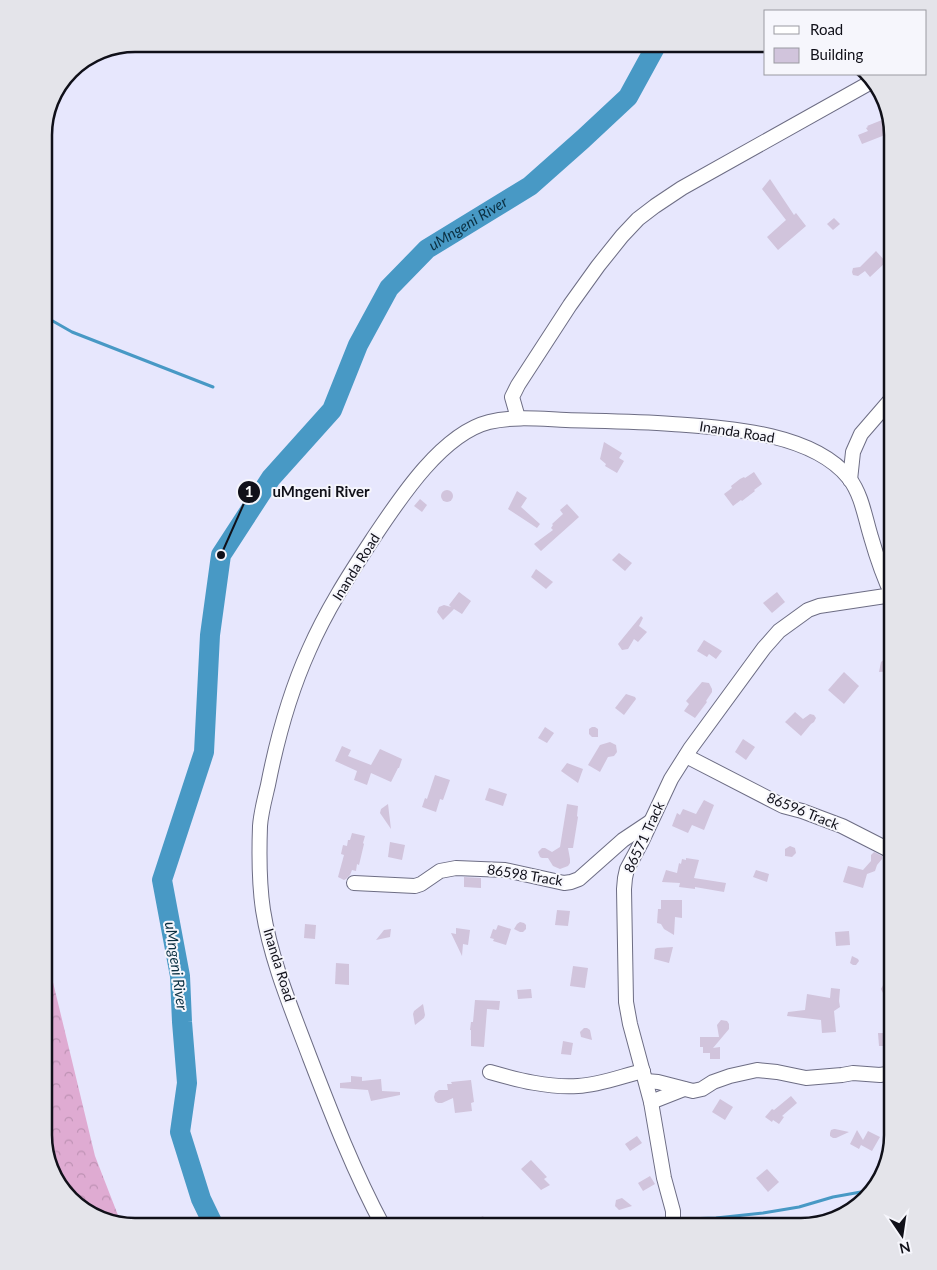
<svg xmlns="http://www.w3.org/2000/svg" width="937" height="1270" font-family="Lato,sans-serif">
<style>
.forest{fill:url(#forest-crowns)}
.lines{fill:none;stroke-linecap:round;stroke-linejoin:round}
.stream{stroke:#4899c5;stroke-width:3}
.river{stroke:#4899c5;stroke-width:20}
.building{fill:#d1c4dc}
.minor-casing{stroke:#6d6d84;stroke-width:16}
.minor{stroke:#fff;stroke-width:14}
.labels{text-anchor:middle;stroke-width:4;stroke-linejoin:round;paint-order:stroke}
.street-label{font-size:14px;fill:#101019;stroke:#f6f6fc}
.water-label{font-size:15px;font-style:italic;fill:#0b3042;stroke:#f6f6fc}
.rim{fill:none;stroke:#101019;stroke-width:2.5}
.leader{fill:none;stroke:#101019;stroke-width:2}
.callout-dot{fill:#101019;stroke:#f6f6fc;stroke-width:2}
.mark-label{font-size:15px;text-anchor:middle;font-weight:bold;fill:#fff}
.callout-label{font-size:15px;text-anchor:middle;font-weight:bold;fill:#101019;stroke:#f6f6fc;stroke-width:4;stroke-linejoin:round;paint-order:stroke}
</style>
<defs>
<pattern id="forest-crowns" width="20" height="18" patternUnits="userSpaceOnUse" patternTransform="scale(1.25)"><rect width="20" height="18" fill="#dfabd2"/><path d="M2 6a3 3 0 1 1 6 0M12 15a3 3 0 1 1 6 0" fill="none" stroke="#be92b4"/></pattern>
</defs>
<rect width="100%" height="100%" fill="#e7e7fd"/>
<polygon class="forest" points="44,945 95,1156 121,1223 89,1214 56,1181 44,1134"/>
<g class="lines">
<g class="stream">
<polyline points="44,316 72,332 213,387"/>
<polyline points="684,1219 716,1218 763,1213 799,1207 833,1197 872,1190"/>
</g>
<path class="river" id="s1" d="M214,1226L201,1199L180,1132L187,1083L182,1022L180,976L162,880L204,752L210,635L221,555L271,478L332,410L358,345L389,288L427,249L530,186L583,139L628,97L657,44"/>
</g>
<g class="building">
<polygon points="882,120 884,125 889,121 893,136 893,148 885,135 862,144 858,135 868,131 866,128 868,127 867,126"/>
<polygon points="770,179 794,215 796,213 806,226 778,250 767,237 786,220 762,189"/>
<polygon points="834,218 840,224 833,230 827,224"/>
<polygon points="876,251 886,262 870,277 865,271 858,276 853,275 852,272 853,268 860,267"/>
<polygon points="604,442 622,453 619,458 624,461 617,473 605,466 606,464 600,459"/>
<polygon points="754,472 762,484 754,490 755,491 742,501 741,500 733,506 724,494 732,488 731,486 740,479 744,477 745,478"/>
<circle cx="447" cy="496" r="6"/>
<polygon points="517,491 527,498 521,507 540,524 537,528 508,509"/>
<polygon points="420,499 427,505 422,512 414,506"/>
<polygon points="567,504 579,517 541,551 534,544 553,530 551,528 553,525 552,524 563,514 560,510"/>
<polygon points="619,553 632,563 625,571 612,560"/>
<polygon points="536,569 553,582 546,589 531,577"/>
<polygon points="459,592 471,601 462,614 454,609 443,620 437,612 439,607 444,605 451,607 449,605"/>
<polygon points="777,592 785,602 772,613 763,603"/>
<polygon points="641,616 643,618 639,626 647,632 638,642 634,639 628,649 622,650 618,644"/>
<polygon points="704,640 722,651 716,659 709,654 707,657 697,651"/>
<polygon points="886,658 889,658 893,660 893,671 879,672 881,662"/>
<polygon points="844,672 859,686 844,704 828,690"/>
<polygon points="702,682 709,683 712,689 712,692 706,701 707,702 695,718 684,711 689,704 686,701"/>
<polygon points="626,694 635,697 636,699 624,715 615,708"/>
<polygon points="795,712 803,719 810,714 814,715 816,718 814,722 811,724 801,736 785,722"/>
<polygon points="545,727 554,733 547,743 538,738"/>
<polygon points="592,727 595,727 598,729 598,737 592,737 589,734 589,729"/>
<polygon points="743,739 755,747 746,760 735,752"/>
<polygon points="610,742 616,745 617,752 614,756 608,757 600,772 588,765 600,745"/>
<polygon points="342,746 351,750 348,756 371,765 380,749 402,759 399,768 398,768 391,782 371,773 367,785 354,780 357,771 335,761"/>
<polygon points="567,763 583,769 578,783 561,771"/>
<polygon points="435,775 450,780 443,800 440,799 436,812 422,807 425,798 427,799"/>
<polygon points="489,788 507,794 503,806 485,800"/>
<polygon points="704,800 714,805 704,830 692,825 688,833 672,826 677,813 680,815 683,809 696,814"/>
<polygon points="388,804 391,829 380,813 381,809"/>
<polygon points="567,804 578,806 577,816 578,817 573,848 568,848 570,859 570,863 568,866 560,869 553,866 548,858 542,858 540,857 538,852 542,848 545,848 552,852 560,847"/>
<polygon points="352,833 365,836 363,843 364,844 359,865 357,864 356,871 352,870 350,875 346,879 344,880 338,877 344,855 341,854 343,845 347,846 348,840 350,840"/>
<polygon points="390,842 405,845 402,860 388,857"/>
<polygon points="790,846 795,848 796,853 792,857 785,856 785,849"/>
<polygon points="874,852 882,856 882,859 877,865 875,871 867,874 863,888 843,882 848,866 863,870 871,861 871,855"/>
<polygon points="686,858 699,860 694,878 726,883 724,892 695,887 695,889 679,887 680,883 662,882 666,870 677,873 679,863 681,864 682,859 686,860"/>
<polygon points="756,870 769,874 767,882 753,877"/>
<polygon points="464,877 481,878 481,888 464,887"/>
<polygon points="661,900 682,900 682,918 675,917 674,935 664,929 661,924 657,923 658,909 661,909"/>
<polygon points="557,910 570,911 568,926 555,925"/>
<polygon points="520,922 524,923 526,925 526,929 523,932 520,932 514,929 517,924"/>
<polygon points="305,924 316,925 315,939 304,938"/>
<polygon points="498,925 511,929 506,945 493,941 494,939 490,938 493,929 496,930"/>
<polygon points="456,928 470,930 468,945 463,944 462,956 451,933 456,934"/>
<polygon points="391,929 390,937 376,940 384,930"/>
<polygon points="849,931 850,945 836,946 835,932"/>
<polygon points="673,947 669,963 654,959 655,949 657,948"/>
<polygon points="852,956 858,959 859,961 856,965 853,965 850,963"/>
<polygon points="336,963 349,964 349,985 335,984"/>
<polygon points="573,966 588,968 585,988 570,986"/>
<polygon points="893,966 893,994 888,997 884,995 881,989"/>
<polygon points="831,988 840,989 839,1001 840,1007 834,1011 836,1032 822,1033 821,1020 787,1016 788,1012 805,1010 807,994 830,998"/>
<polygon points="531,989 532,998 518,999 517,990"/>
<polygon points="475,1000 500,1001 499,1010 487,1009 484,1047 471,1046 471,1030 470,1030 471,1022 473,1022"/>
<polygon points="423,1004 425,1015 424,1018 415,1025 413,1014 414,1011"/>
<polygon points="721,1020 727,1021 729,1024 729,1029 713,1048 720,1047 720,1059 710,1059 710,1053 703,1053 703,1047 700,1047 700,1037 719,1037 717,1025"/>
<polygon points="584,1028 587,1028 590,1030 592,1040 581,1037 580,1032"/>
<polygon points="878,1033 893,1033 893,1046 879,1046"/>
<polygon points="563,1041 573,1043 571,1055 561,1054"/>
<polygon points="351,1076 362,1077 362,1081 381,1079 382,1091 400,1092 400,1095 371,1101 368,1090 340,1088 340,1083 351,1082"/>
<polygon points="471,1080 474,1102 471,1103 472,1111 455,1113 453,1098 442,1103 438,1103 435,1101 434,1097 435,1093 439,1090 448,1090 447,1084 452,1084 451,1082"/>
<polygon points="791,1096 797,1103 782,1116 784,1117 779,1124 773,1120 772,1122 765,1117 772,1109 774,1110"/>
<polygon points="720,1099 733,1107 725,1120 712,1112"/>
<polygon points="834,1129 835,1129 849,1132 836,1138 833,1138 830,1136 830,1133 831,1130"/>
<polygon points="857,1130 863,1140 868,1131 880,1137 872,1151 861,1145 859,1149 850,1144"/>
<polygon points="637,1136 642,1143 630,1151 625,1144"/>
<polygon points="531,1160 547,1177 544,1179 550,1185 541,1190 521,1169"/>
<polygon points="767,1169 779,1182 768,1192 756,1178"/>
<polygon points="650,1176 655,1184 643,1191 638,1183"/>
<polygon points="622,1198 632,1206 619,1210 615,1206 616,1200"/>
<polygon points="483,1216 489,1226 463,1226"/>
</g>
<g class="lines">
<defs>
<g id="minor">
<polyline points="518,418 512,397 518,385 570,305 598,266 622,236 638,219 655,206 682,188 873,81"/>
<polyline points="850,480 853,452 861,434 893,397"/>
<polyline points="686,756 783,806 802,811 842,826 893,852"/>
<polyline points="354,883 415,886 421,884 440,871 456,868 505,870 564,883 571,882 579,879 623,840 650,822"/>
<path d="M490,1072C518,1080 549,1088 578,1086C600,1085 622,1076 643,1071"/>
<polyline points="646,1081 658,1082 693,1091 702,1089 713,1082 730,1076 757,1070 777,1072 806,1078 842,1075 853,1073 880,1075 893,1073"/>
<polyline points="651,1102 684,1089"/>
<path d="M383,1226C354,1172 332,1115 310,1058C292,1010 271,961 263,910C259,883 259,854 260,826C261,812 265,798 268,785C277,739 290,692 309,650C326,611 349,575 372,540C398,501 441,434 489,422C514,416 541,419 566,420C601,421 637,421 672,424C726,428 812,432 849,478C862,495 865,518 871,537C877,558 884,578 893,597"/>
<polyline points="673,1226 673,1211 664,1178 651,1102 630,1024 626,1002 624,889 625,878 627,869 641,843 671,779 690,749 764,648 779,631 808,610 819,606 892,595"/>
</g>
</defs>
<use href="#minor" class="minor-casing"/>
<use href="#minor" class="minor"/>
</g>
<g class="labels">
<g class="street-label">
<text transform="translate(737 432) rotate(9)" y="5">Inanda Road</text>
<text transform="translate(356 567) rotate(-58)" y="5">Inanda Road</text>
<text transform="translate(803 811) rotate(22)" y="5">86596 Track</text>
<text transform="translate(644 837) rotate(-65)" y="5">86571 Track</text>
<text transform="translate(525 875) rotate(9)" y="5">86598 Track</text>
<text transform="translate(279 965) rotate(73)" y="5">Inanda Road</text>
</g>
<g class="water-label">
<text dy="5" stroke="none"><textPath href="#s1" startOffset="1108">uMngeni River</textPath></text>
<text transform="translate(176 966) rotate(82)" y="5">uMngeni River</text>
</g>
</g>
<path d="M0 0H937V1270H0ZM135 52H801A83 83 0 0 1 884 135V1135A83 83 0 0 1 801 1218H135A83 83 0 0 1 52 1135V135A83 83 0 0 1 135 52Z" fill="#e4e4ea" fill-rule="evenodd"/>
<path class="rim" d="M135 52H801A83 83 0 0 1 884 135V1135A83 83 0 0 1 801 1218H135A83 83 0 0 1 52 1135V135A83 83 0 0 1 135 52Z"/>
<path class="leader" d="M221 555L249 492"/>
<g class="callout-dot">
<circle cx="221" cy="555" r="5"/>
<circle cx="249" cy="492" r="12"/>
</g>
<g class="mark-label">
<text x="249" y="497">1</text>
</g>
<g class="callout-label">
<text x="321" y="497">uMngeni River</text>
</g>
<rect x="764" y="10" width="162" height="65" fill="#f6f6fc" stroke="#9a9aa1"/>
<rect x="774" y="26" width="25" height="8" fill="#ffffff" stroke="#9a9aa1"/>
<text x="810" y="35" font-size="15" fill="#101019">Road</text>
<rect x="774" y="48" width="25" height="15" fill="#d1c4dc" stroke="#9a9aa1"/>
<text x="810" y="60" font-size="15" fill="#101019">Building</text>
<g transform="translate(902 1235) rotate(167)" stroke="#f6f6fc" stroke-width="4" paint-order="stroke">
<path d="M0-4L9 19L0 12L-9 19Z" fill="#101019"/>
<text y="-8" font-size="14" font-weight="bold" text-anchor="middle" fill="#101019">N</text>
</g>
</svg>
